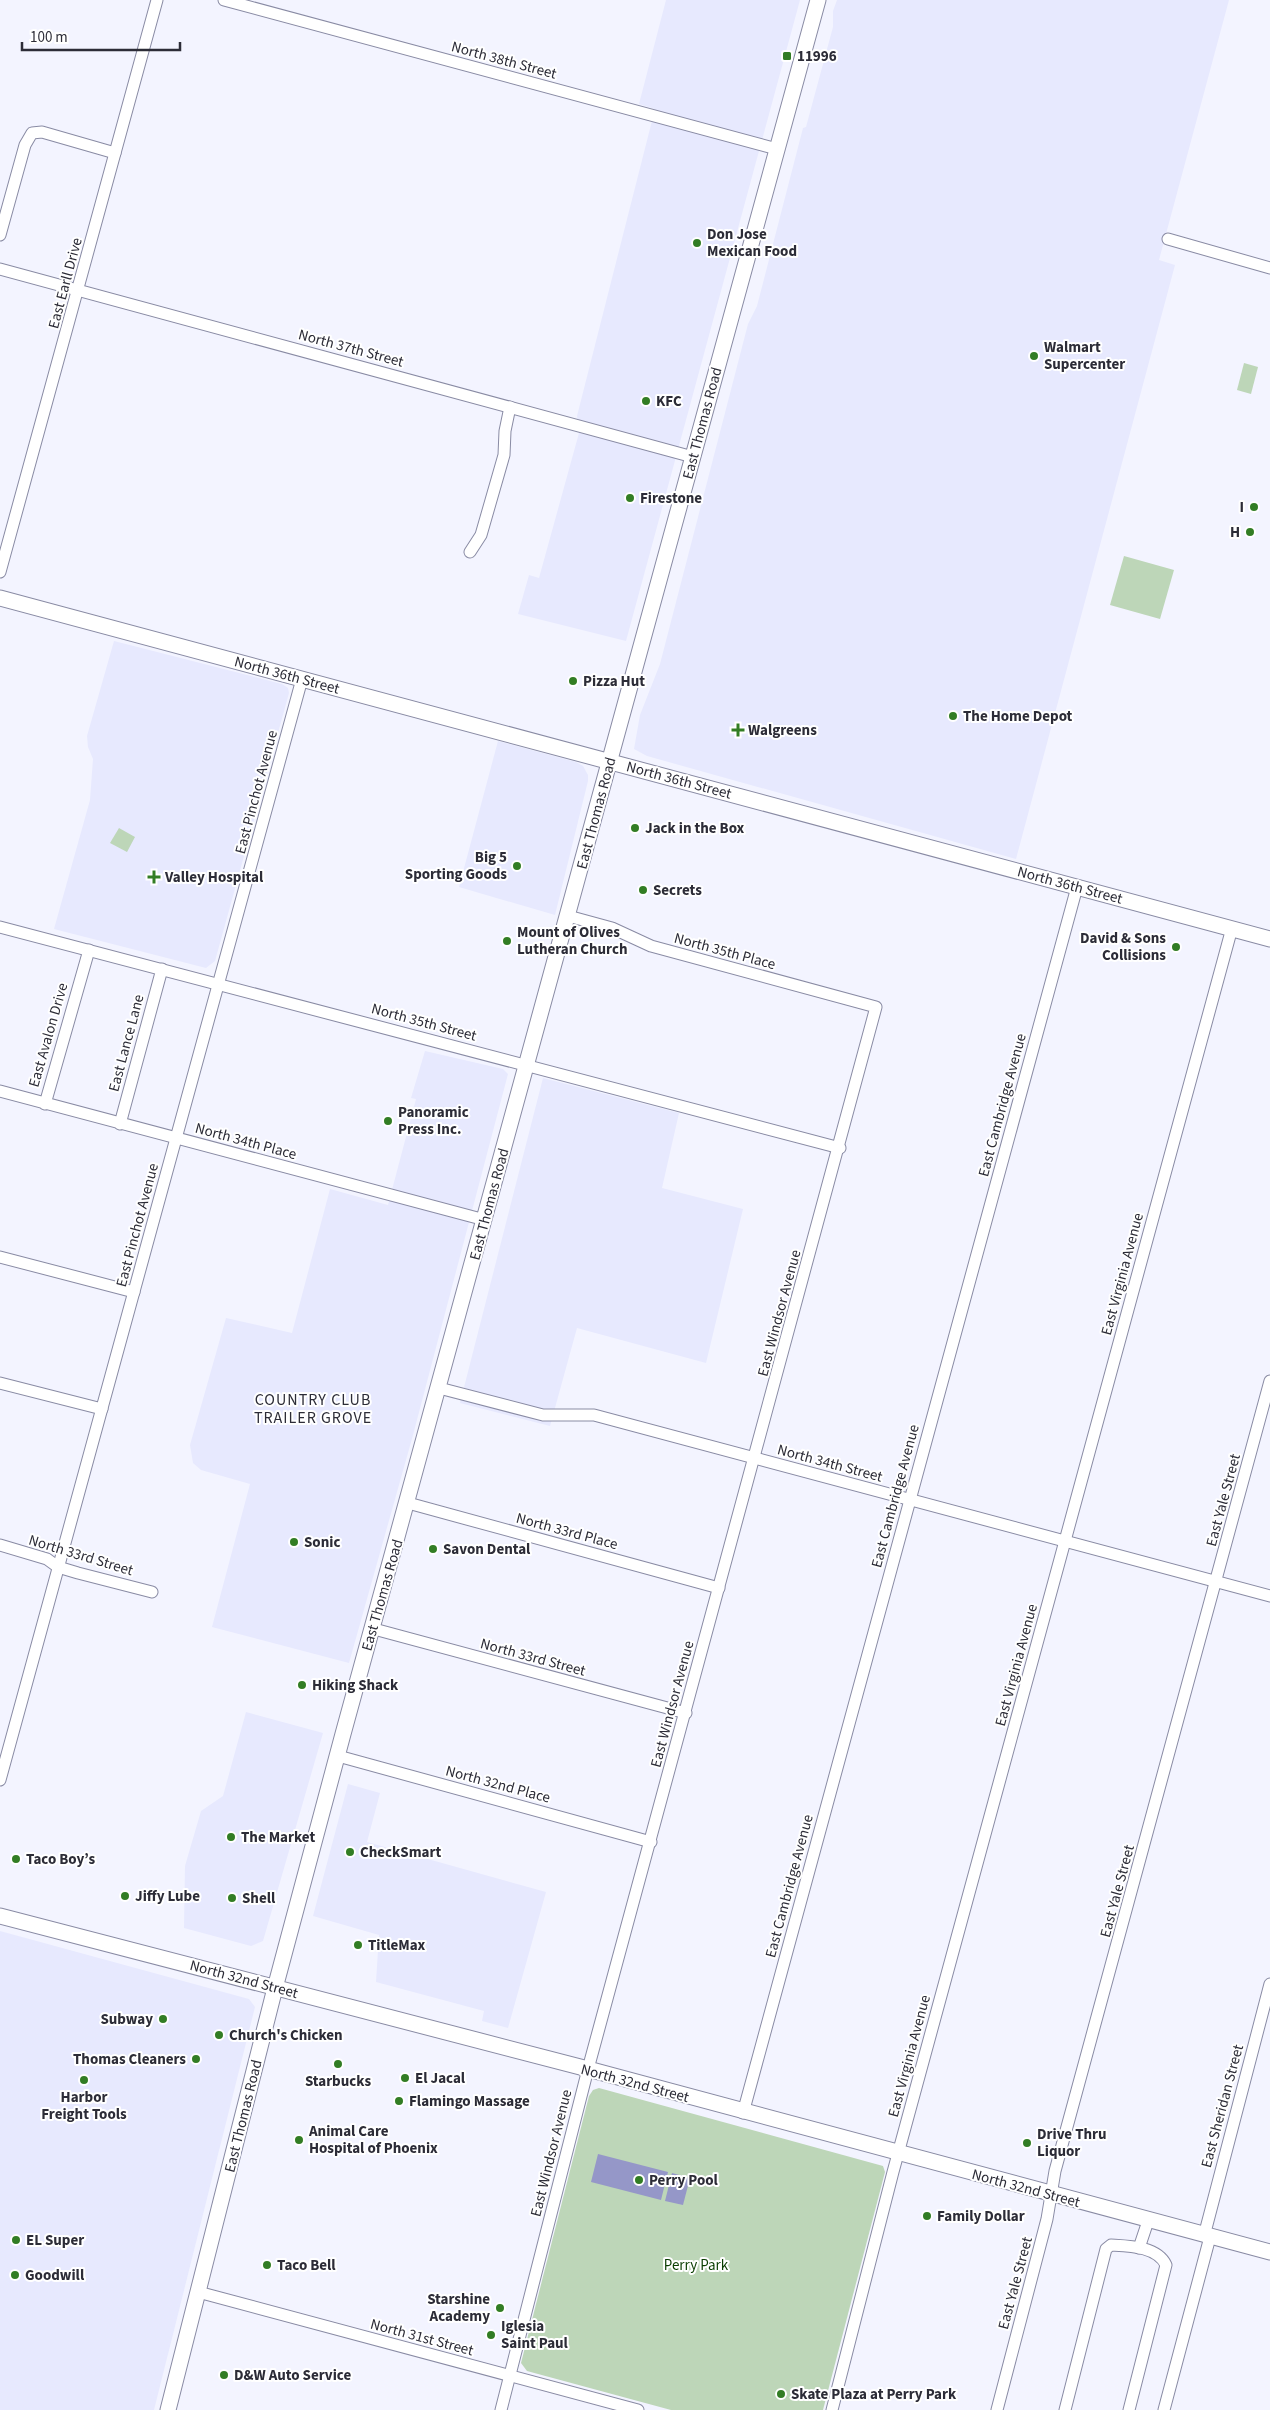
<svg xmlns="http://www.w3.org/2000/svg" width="1270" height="2410" font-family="'Source Sans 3',sans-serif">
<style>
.built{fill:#e7e9fe}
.green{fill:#bdd6b8}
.water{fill:#9597c8}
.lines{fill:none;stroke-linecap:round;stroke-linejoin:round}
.street-casing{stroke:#898ba4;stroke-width:13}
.secondary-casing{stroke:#898ba4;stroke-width:17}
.street{stroke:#fff;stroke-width:11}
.secondary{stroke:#fff;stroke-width:15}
.poi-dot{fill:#327d24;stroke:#fff;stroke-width:2}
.labels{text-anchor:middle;stroke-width:4;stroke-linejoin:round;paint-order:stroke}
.poi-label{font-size:15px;font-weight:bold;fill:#2c2c37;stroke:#fff;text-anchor:start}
.street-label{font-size:15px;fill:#2c2c37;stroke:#fff}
.park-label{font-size:15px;fill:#093d00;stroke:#fff}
.neighbourhood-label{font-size:16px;letter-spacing:1px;fill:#2c2c37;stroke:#fff}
</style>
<rect width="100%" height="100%" fill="#f3f4ff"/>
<g class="built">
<polygon points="666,0 800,0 626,641 518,614 529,575 539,578 579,433 577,416 655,109 639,104"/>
<polygon points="837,0 1229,0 1159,260 1175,265 1016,859 647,756 634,749 640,715 660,664 748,324 757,306 803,128 806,127 833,27 833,11"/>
<polygon points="114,641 282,684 288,688 289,693 215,961 206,968 54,929 90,800 93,759 88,747 87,736"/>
<polygon points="498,741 576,762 583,766 588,775 588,781 555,915 459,887"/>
<polygon points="425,1051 503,1069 508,1074 413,1435 349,1663 212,1627 250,1484 201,1470 193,1463 190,1445 226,1318 292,1333 330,1189 388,1205 416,1099 411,1098"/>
<polygon points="543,1078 679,1113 662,1188 743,1209 706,1363 577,1328 550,1426 460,1403"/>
<polygon points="246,1712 323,1733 263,1941 251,1946 184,1928 185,1866 201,1811 223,1796"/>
<polygon points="348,1784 380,1793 367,1842 546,1892 508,2028 482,2021 484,2011 376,1982 379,1935 313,1916"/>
<polygon points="0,1931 249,1999 255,2007 154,2410 0,2410"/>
</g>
<g class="green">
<polygon points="1244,363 1258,367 1251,394 1237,390"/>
<polygon points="1124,556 1174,570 1160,619 1110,605"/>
<polygon points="119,828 135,837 127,852 110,843"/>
<polygon points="599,2088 883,2166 885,2172 823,2410 671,2410 527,2371 521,2363 589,2096 593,2090"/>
</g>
<g class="water">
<polygon points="598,2154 668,2172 661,2200 591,2182"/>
<polygon points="672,2173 690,2178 683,2205 665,2201"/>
</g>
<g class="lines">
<defs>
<g id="street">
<polyline points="224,0 777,149"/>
<polyline points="0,235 25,145 32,133 42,132 115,153"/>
<polyline points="1168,239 1270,268"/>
<polyline points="0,269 693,457"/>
<polyline points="470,552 481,535 504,455 505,431 510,407"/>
<polyline points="0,572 157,0"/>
<polyline points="0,927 840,1148"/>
<polyline points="0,1091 485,1220"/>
<polyline points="45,1104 89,950"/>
<polyline points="120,1124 162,969"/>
<polyline points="0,1257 134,1292"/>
<polyline points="0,1383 102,1409"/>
<polyline points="439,1388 543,1415 594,1415 1270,1596"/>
<polyline points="408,1503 719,1588"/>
<polyline points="0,1545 47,1559 58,1567 78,1573 152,1592"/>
<polyline points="374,1629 686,1713"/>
<polyline points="338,1756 651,1842"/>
<polyline points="0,1780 302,679"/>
<polyline points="743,2113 1077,887"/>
<polyline points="1204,2236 1270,1984"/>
<polyline points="1139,2248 1148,2221"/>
<polyline points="198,2292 638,2410"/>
<polyline points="501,2410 588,2069 876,1007 651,946 612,928 568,916"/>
<polyline points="832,2410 893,2172 1232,928"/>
<polyline points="997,2410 1047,2219 1055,2171 1270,1381"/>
<path d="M1065,2410L1106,2249L1111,2245C1128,2246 1157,2246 1166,2265L1129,2410"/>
<polyline points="1164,2410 1210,2237"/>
</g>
<g id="secondary">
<polyline points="0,598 1270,939"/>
<polyline points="0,1916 588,2069 1270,2252"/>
<polyline points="168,2410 275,1988 343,1734 818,0"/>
</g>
</defs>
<use href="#street" class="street-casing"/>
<use href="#secondary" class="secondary-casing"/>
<use href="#street" class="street"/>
<use href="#secondary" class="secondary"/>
</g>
<g class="poi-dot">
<rect x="782" y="51" width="10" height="10" rx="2.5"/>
<circle cx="697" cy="243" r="5"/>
<circle cx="1034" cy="356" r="5"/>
<circle cx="646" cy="401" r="5"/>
<circle cx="630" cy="498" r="5"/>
<circle cx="1254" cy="507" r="5"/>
<circle cx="1250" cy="532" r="5"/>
<circle cx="573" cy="681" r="5"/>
<circle cx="953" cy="716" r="5"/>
<path d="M735.5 722.5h5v5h5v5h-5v5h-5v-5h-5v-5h5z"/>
<circle cx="635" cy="828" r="5"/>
<circle cx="517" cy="866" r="5"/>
<path d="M151.5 869.5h5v5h5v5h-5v5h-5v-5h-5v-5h5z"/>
<circle cx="643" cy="890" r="5"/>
<circle cx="507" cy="941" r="5"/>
<circle cx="1176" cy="947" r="5"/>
<circle cx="388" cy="1121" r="5"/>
<circle cx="294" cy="1542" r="5"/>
<circle cx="433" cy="1549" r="5"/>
<circle cx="302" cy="1685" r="5"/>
<circle cx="231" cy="1837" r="5"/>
<circle cx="350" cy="1852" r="5"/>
<circle cx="16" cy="1859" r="5"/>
<circle cx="125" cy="1896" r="5"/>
<circle cx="232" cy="1898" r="5"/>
<circle cx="358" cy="1945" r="5"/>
<circle cx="163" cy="2019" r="5"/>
<circle cx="219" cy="2035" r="5"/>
<circle cx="196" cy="2059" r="5"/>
<circle cx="338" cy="2064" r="5"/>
<circle cx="405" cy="2078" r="5"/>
<circle cx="84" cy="2080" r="5"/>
<circle cx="399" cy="2101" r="5"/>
<circle cx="299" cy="2140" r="5"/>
<circle cx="1027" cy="2143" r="5"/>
<circle cx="639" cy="2180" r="5"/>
<circle cx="927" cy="2216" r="5"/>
<circle cx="16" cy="2240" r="5"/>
<circle cx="267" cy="2265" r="5"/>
<circle cx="15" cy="2275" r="5"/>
<circle cx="500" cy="2308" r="5"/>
<circle cx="491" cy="2335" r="5"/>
<circle cx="224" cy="2375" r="5"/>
<circle cx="781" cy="2394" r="5"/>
</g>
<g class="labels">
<g class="poi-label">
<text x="797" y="61">11996</text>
<text x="707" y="239">Don Jose<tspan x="707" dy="17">Mexican Food</tspan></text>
<text x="1044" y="352">Walmart<tspan x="1044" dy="17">Supercenter</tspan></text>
<text x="656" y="406">KFC</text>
<text x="640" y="503">Firestone</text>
<text x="1244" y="512" text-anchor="end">I</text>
<text x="1240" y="537" text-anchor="end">H</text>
<text x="583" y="686">Pizza Hut</text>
<text x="963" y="721">The Home Depot</text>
<text x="748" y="735">Walgreens</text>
<text x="645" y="833">Jack in the Box</text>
<text x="507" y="862" text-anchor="end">Big 5<tspan x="507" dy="17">Sporting Goods</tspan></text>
<text x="165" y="882">Valley Hospital</text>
<text x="653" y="895">Secrets</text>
<text x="517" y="937">Mount of Olives<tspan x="517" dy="17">Lutheran Church</tspan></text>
<text x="1166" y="943" text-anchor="end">David &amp; Sons<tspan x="1166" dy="17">Collisions</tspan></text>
<text x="398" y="1117">Panoramic<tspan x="398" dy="17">Press Inc.</tspan></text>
<text x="304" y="1547">Sonic</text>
<text x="443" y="1554">Savon Dental</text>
<text x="312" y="1690">Hiking Shack</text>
<text x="241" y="1842">The Market</text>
<text x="360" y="1857">CheckSmart</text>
<text x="26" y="1864">Taco Boy’s</text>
<text x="135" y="1901">Jiffy Lube</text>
<text x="242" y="1903">Shell</text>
<text x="368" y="1950">TitleMax</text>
<text x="153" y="2024" text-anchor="end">Subway</text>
<text x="229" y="2040">Church's Chicken</text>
<text x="186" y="2064" text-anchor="end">Thomas Cleaners</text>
<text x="415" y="2083">El Jacal</text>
<text x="338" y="2086" text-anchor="middle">Starbucks</text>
<text x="84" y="2102" text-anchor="middle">Harbor<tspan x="84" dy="17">Freight Tools</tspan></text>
<text x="409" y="2106">Flamingo Massage</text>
<text x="309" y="2136">Animal Care<tspan x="309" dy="17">Hospital of Phoenix</tspan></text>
<text x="1037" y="2139">Drive Thru<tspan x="1037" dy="17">Liquor</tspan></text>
<text x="649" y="2185">Perry Pool</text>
<text x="937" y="2221">Family Dollar</text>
<text x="26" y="2245">EL Super</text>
<text x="277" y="2270">Taco Bell</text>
<text x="25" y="2280">Goodwill</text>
<text x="490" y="2304" text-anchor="end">Starshine<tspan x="490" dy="17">Academy</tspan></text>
<text x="501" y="2331">Iglesia<tspan x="501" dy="17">Saint Paul</tspan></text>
<text x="234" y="2380">D&amp;W Auto Service</text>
<text x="791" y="2399">Skate Plaza at Perry Park</text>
</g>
<g class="street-label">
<text transform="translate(504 60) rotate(15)" y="5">North 38th Street</text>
<text transform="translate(65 283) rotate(-75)" y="5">East Earll Drive</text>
<text transform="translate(351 348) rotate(15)" y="5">North 37th Street</text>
<text transform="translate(702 423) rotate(-75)" y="5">East Thomas Road</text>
<text transform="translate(287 675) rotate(15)" y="5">North 36th Street</text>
<text transform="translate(679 780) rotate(15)" y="5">North 36th Street</text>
<text transform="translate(256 792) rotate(-75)" y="5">East Pinchot Avenue</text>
<text transform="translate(596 813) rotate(-75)" y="5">East Thomas Road</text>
<text transform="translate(1070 885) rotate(15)" y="5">North 36th Street</text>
<text transform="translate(725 951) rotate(15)" y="5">North 35th Place</text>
<text transform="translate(424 1022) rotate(15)" y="5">North 35th Street</text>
<text transform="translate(48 1035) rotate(-74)" y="5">East Avalon Drive</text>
<text transform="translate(126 1043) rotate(-75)" y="5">East Lance Lane</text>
<text transform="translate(1002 1105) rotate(-75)" y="5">East Cambridge Avenue</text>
<text transform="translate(246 1141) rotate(15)" y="5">North 34th Place</text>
<text transform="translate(489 1204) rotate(-75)" y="5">East Thomas Road</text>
<text transform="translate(137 1225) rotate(-75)" y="5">East Pinchot Avenue</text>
<text transform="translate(1122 1274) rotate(-75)" y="5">East Virginia Avenue</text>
<text transform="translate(779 1313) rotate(-75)" y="5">East Windsor Avenue</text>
<text transform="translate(830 1463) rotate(15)" y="5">North 34th Street</text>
<text transform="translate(895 1496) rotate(-75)" y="5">East Cambridge Avenue</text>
<text transform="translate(1223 1500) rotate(-75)" y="5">East Yale Street</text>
<text transform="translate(567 1531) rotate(15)" y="5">North 33rd Place</text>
<text transform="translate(81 1555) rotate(17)" y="5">North 33rd Street</text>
<text transform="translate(382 1595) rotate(-74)" y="5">East Thomas Road</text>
<text transform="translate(533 1657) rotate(15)" y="5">North 33rd Street</text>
<text transform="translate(1016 1665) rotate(-75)" y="5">East Virginia Avenue</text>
<text transform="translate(672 1704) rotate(-75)" y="5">East Windsor Avenue</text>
<text transform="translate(498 1784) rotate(15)" y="5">North 32nd Place</text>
<text transform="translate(789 1886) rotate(-75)" y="5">East Cambridge Avenue</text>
<text transform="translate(1117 1891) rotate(-75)" y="5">East Yale Street</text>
<text transform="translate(244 1979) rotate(15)" y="5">North 32nd Street</text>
<text transform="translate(909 2056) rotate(-75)" y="5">East Virginia Avenue</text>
<text transform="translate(635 2083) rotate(15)" y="5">North 32nd Street</text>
<text transform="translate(1222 2106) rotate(-75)" y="5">East Sheridan Street</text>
<text transform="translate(243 2116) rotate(-76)" y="5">East Thomas Road</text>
<text transform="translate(551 2153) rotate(-76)" y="5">East Windsor Avenue</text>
<text transform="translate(1026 2188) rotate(15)" y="5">North 32nd Street</text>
<text transform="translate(1015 2283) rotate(-75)" y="5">East Yale Street</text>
<text transform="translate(422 2337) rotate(15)" y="5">North 31st Street</text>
</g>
<g class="park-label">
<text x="696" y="2270">Perry Park</text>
</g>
<g class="neighbourhood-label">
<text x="313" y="1405">COUNTRY CLUB<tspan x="313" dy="18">TRAILER GROVE</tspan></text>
</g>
</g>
<path d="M22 42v8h158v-8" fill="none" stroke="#2c2c37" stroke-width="2.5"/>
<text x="30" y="42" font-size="15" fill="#2c2c37" stroke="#ffffff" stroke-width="4" paint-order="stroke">100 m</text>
</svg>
